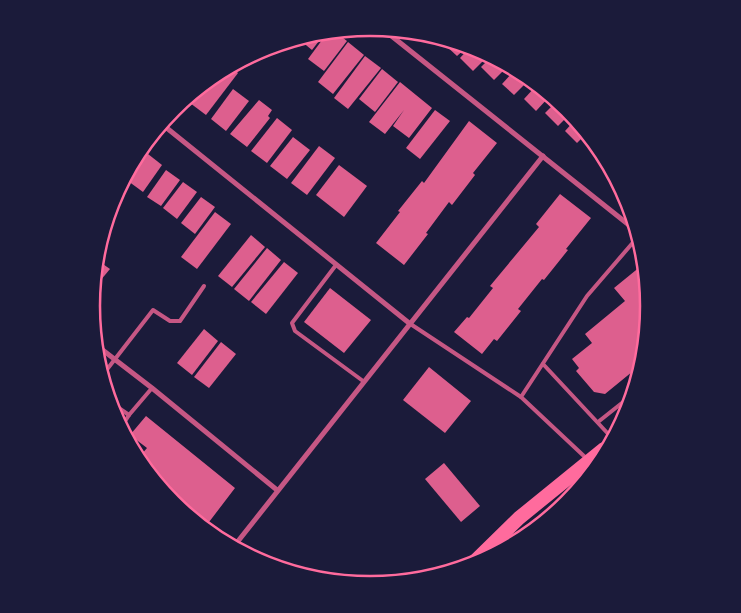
<svg xmlns="http://www.w3.org/2000/svg" width="741" height="613" font-family="'Noto Sans',sans-serif">
<style>
.building{fill:#dd5f8e}
.lines{fill:none;stroke-linecap:round;stroke-linejoin:round}
.service{stroke:#c65784;stroke-width:4}
.minor{stroke:#c65784;stroke-width:5}
.trunk{stroke:#ff6b9d;stroke-width:14}
.rim{fill:none;stroke:#ff6b9d;stroke-width:2.5}
</style>
<rect width="100%" height="100%" fill="#1b1b3a"/>
<g class="building">
<polygon points="338,34 347,41 324,71 308,59 325,36"/>
<polygon points="322,37 312,50 301,41"/>
<polygon points="348,42 364,55 333,94 318,82"/>
<polygon points="445,42 467,47 457,56 444,44"/>
<polygon points="470,47 478,49 488,56 473,71 460,58"/>
<polygon points="365,56 381,68 348,109 334,98"/>
<polygon points="490,58 506,68 494,80 481,67"/>
<polygon points="234,69 238,73 206,115 190,103 197,93"/>
<polygon points="382,69 398,82 375,112 359,99"/>
<polygon points="513,72 527,82 514,95 502,84"/>
<polygon points="400,82 432,108 409,138 393,126 404,110 385,134 369,122"/>
<polygon points="535,87 549,97 536,111 524,99"/>
<polygon points="233,89 249,101 226,131 211,119"/>
<polygon points="259,100 272,110 268,116 270,118 247,147 230,134"/>
<polygon points="556,102 568,109 571,113 558,126 545,113"/>
<polygon points="435,110 450,121 420,159 406,148"/>
<polygon points="277,118 292,130 267,163 251,151"/>
<polygon points="575,120 585,135 577,143 565,131"/>
<polygon points="469,121 497,143 473,173 475,175 452,205 449,202 426,233 428,234 404,265 376,243 400,212 398,211 422,181 424,183"/>
<polygon points="293,137 310,150 287,179 270,166"/>
<polygon points="319,146 335,158 307,195 291,183"/>
<polygon points="148,154 162,165 143,192 128,181"/>
<polygon points="339,165 367,186 344,217 316,195"/>
<polygon points="166,170 180,180 161,206 147,197"/>
<polygon points="183,182 197,192 177,219 163,208"/>
<polygon points="560,194 591,218 566,249 568,250 544,280 542,279 518,309 521,311 497,341 494,339 482,354 454,332 467,317 469,318 493,288 490,286 539,227 536,224"/>
<polygon points="201,197 215,207 195,234 181,223"/>
<polygon points="215,212 231,224 197,269 181,257"/>
<polygon points="251,235 265,247 232,287 218,276"/>
<polygon points="267,248 281,260 249,301 234,289"/>
<polygon points="100,262 110,269 95,287 98,271"/>
<polygon points="284,262 298,273 266,314 251,302"/>
<polygon points="641,266 649,307 638,367 605,394 594,392 576,371 579,368 572,359 592,343 585,334 625,301 614,288"/>
<polygon points="330,288 371,320 344,353 304,322"/>
<polygon points="204,329 218,341 192,375 177,363"/>
<polygon points="221,342 236,354 209,388 194,377"/>
<polygon points="429,367 471,401 445,433 403,400"/>
<polygon points="146,416 235,488 206,526 173,504 141,455 147,448 130,435"/>
<polygon points="444,463 480,506 461,522 425,479"/>
</g>
<g class="lines">
<g class="service">
<polyline points="336,265 292,323 295,331 363,381"/>
<polyline points="409,323 521,397"/>
<polyline points="543,364 612,438"/>
<polyline points="105,372 153,310 170,321 180,321 204,286"/>
<polyline points="110,402 129,415"/>
<polyline points="598,422 632,395"/>
<polyline points="122,426 129,415 152,388"/>
<polyline points="586,458 521,397 587,296 636,239"/>
</g>
<g class="minor">
<polyline points="384,30 634,229"/>
<polyline points="163,125 409,323"/>
<polyline points="100,348 152,388 277,490"/>
<polyline points="235,545 543,156"/>
</g>
<polyline class="trunk" points="470,566 519,518 604,449"/>
</g>
<path d="M0 0H741V613H0ZM100 306a270 270 0 1 1 540 0a270 270 0 1 1-540 0Z" fill="#1b1b3a" fill-rule="evenodd"/>
<path class="rim" d="M100 306a270 270 0 1 1 540 0a270 270 0 1 1-540 0Z"/>
</svg>
